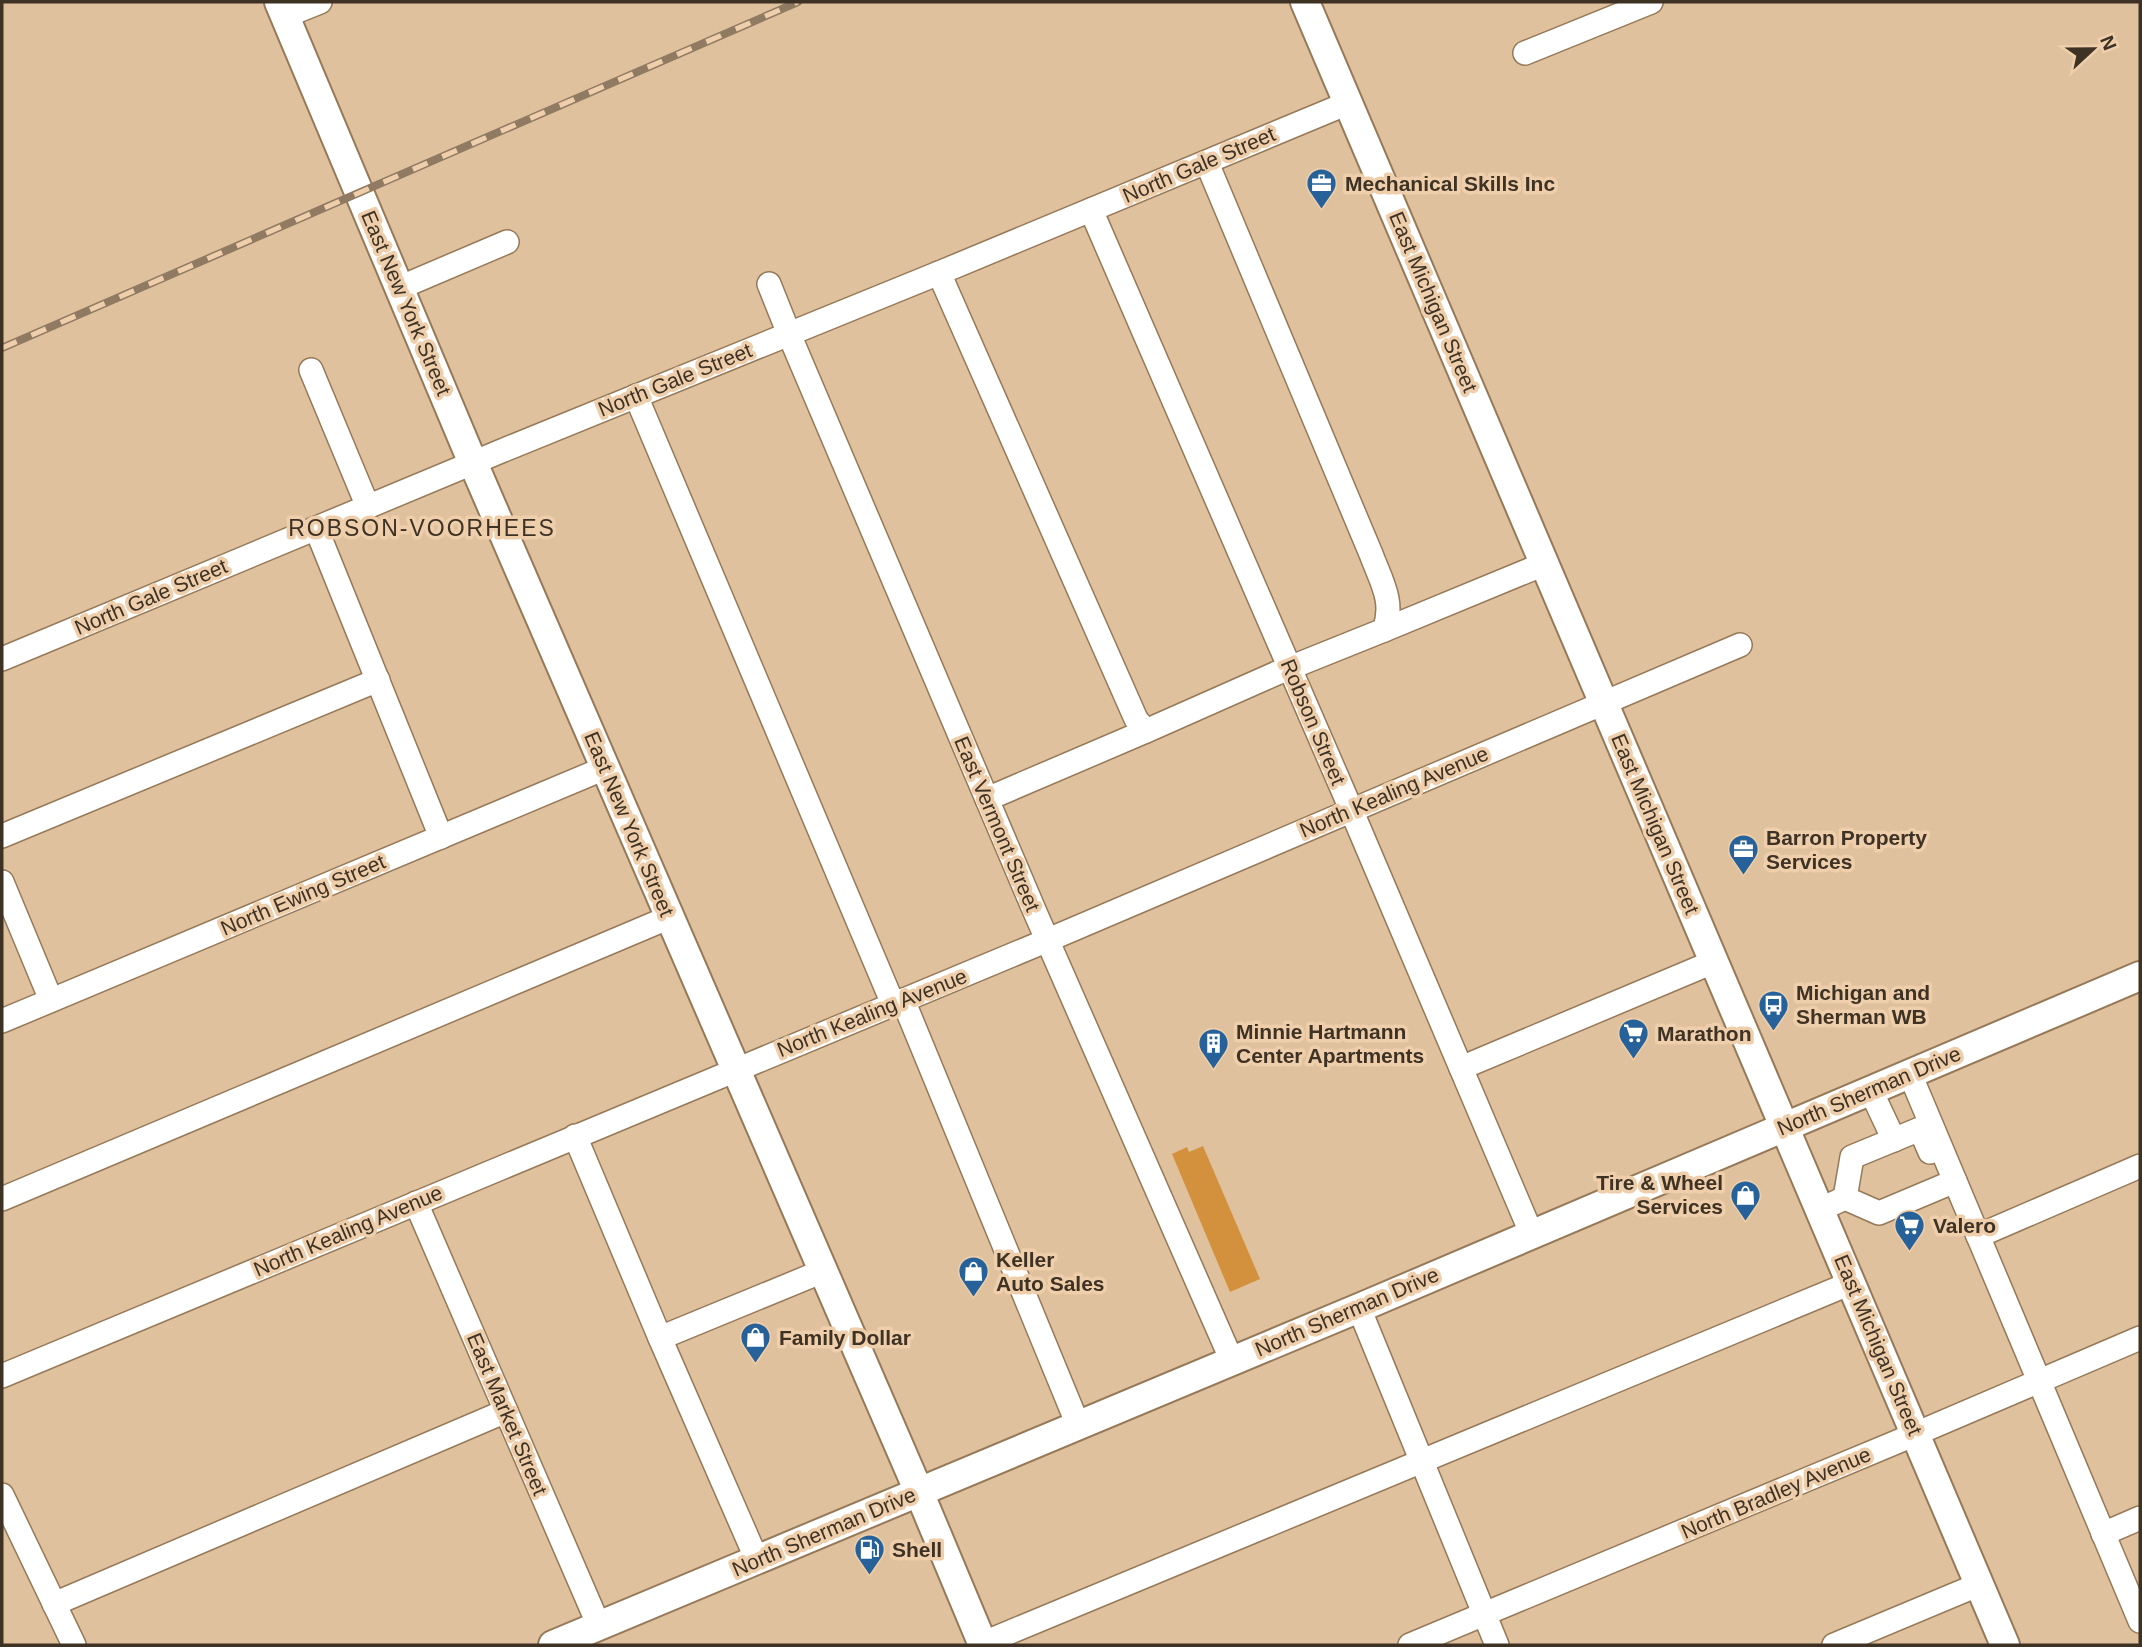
<svg xmlns="http://www.w3.org/2000/svg" width="2142" height="1647" font-family="Helvetica,sans-serif">
<style>
.green{fill:#d3913e}
.lines{fill:none;stroke-linecap:round;stroke-linejoin:round}
.minor-casing{stroke:#957958;stroke-width:26}
.major-casing{stroke:#957958;stroke-width:32}
.minor{stroke:#fff;stroke-width:23}
.major{stroke:#fff;stroke-width:28}
.rail-casing{stroke:#907b62;stroke-width:8}
.rail{stroke:#eeceab;stroke-width:5;stroke-dasharray:16;stroke-linecap:butt}
.labels{text-anchor:middle;stroke-width:7;stroke-linejoin:round;paint-order:stroke}
.street-label{font-size:21px;fill:#3e3224;stroke:#eeceab}
.poi-label{font-size:21px;font-weight:bold;fill:#3e3224;stroke:#eeceab;text-anchor:start}
.neighbourhood-label{font-size:23px;letter-spacing:2px;fill:#3e3224;stroke:#eeceab}
</style>
<rect width="100%" height="100%" fill="#e0c19e"/>
<polygon class="green" points="1203,1146 1260,1279 1230,1292 1172,1154 1187,1147 1189,1152"/>
<g class="lines">
<defs>
<g id="minor">
<polyline points="285,16 320,2"/>
<polyline points="1525,53 1651,2"/>
<polyline points="1091,210 1344,793 1532,1235"/>
<path d="M939,273L1136,719L1146,731L1277,673L1384,630C1395,602 1381,581 1371,554L1207,163"/>
<polyline points="769,284 789,334 1035,912 1232,1361"/>
<polyline points="399,288 507,242"/>
<polyline points="311,370 368,507"/>
<polyline points="636,396 893,1004"/>
<polyline points="316,528 441,837"/>
<polyline points="1384,630 1544,564"/>
<polyline points="2,659 499,452 939,273 1348,103"/>
<polyline points="987,799 1146,731"/>
<polyline points="2,836 378,680"/>
<polyline points="2,882 51,1000"/>
<polyline points="903,1000 1078,1425"/>
<polyline points="2,1021 605,768"/>
<polyline points="1461,1068 1713,962"/>
<polyline points="1910,1074 2140,1621"/>
<polyline points="1871,1091 1894,1140"/>
<polyline points="575,1136 660,1338 823,1271"/>
<polyline points="1845,1198 1852,1157 1920,1129 1930,1152"/>
<polyline points="2,1199 670,917"/>
<polyline points="416,1203 599,1626"/>
<polyline points="1832,1204 1845,1198 1879,1213 1955,1181"/>
<polyline points="1978,1236 2140,1166"/>
<polyline points="1359,1308 1497,1645"/>
<polyline points="660,1338 757,1560"/>
<polyline points="2,1376 1048,940 1740,645"/>
<polyline points="2,1495 74,1645"/>
<polyline points="2103,1534 2140,1518"/>
<polyline points="54,1604 506,1411"/>
<polyline points="979,1645 1851,1283"/>
<polyline points="1410,1645 1892,1444 2140,1338"/>
<polyline points="1834,1645 1980,1584"/>
</g>
<g id="major">
<polyline points="279,2 467,449 919,1492 983,1645"/>
<polyline points="1305,2 2005,1645"/>
<polyline points="553,1645 1359,1308 2140,976"/>
</g>
</defs>
<use href="#minor" class="minor-casing"/>
<use href="#major" class="major-casing"/>
<use href="#minor" class="minor"/>
<use href="#major" class="major"/>
<defs>
<polyline id="rail" points="2,348 798,2"/>
</defs>
<use href="#rail" class="rail-casing"/>
<use href="#rail" class="rail"/>
</g>
<defs>
<symbol id="office-pin" viewBox="-11 -11 22 30"><path d="M0 17L-7.5 6A9.5 9.5 0 1 1 7.5 6Z" fill="#266299" stroke="#eeceab"/><path d="M-6-3h4V-5.5h4V-3h4V5H-6ZM-1-4.5V-3h2v-1.5ZM-6 0V1H6V0Z" fill="#fff"/></symbol>
<symbol id="bus-pin" viewBox="-11 -11 22 30"><path d="M0 17L-7.5 6A9.5 9.5 0 1 1 7.5 6Z" fill="#266299" stroke="#eeceab"/><path d="M-5-6H5V4H4V6H2V4H-2V6H-4V4H-5ZM-3.5-4V0h7V-4ZM-3.5 1.2v1.5H-2V1.2ZM2 1.2v1.5H3.5V1.2Z" fill="#fff"/></symbol>
<symbol id="supermarket-pin" viewBox="-11 -11 22 30"><path d="M0 17L-7.5 6A9.5 9.5 0 1 1 7.5 6Z" fill="#266299" stroke="#eeceab"/><path d="M-6-5.5h2.5l.6 2H6L4.5 2H-2.5L-4.4-4H-6ZM-1.5 3.2a1.3 1.3 0 1 0 .1 0ZM3 3.2a1.3 1.3 0 1 0 .1 0Z" fill="#fff"/></symbol>
<symbol id="building-pin" viewBox="-11 -11 22 30"><path d="M0 17L-7.5 6A9.5 9.5 0 1 1 7.5 6Z" fill="#266299" stroke="#eeceab"/><path d="M-4-6H4V6H1V3H-1V6H-4ZM-2.5-4.3h1.7v1.8h-1.7ZM.8-4.3h1.7v1.8H.8ZM-2.5-1h1.7V.8h-1.7ZM.8-1h1.7V.8H.8Z" fill="#fff"/></symbol>
<symbol id="shop-pin" viewBox="-11 -11 22 30"><path d="M0 17L-7.5 6A9.5 9.5 0 1 1 7.5 6Z" fill="#266299" stroke="#eeceab"/><path d="M-5-2.5h2.3a2.7 3.5 0 0 1 5.4 0H5L5.5 6h-11ZM-1.5-2.5h3a1.5 2.3 0 0 0-3 0Z" fill="#fff"/></symbol>
<symbol id="fuel-pin" viewBox="-11 -11 22 30"><path d="M0 17L-7.5 6A9.5 9.5 0 1 1 7.5 6Z" fill="#266299" stroke="#eeceab"/><path d="M-5.5-6h7V0h2V4h1.3V-2.5L3-4.5l.8-.8L6-3V5H2.5V1h-1V6h-7ZM-4.2-4.7v3.2H.2V-4.7Z" fill="#fff"/></symbol>
</defs>
<g fill-rule="evenodd">
<use href="#office-pin" x="1304" y="166" width="35" height="47"/>
<use href="#office-pin" x="1726" y="832" width="35" height="47"/>
<use href="#bus-pin" x="1756" y="988" width="35" height="47"/>
<use href="#supermarket-pin" x="1616" y="1016" width="35" height="47"/>
<use href="#building-pin" x="1196" y="1026" width="35" height="47"/>
<use href="#shop-pin" x="1728" y="1178" width="35" height="47"/>
<use href="#supermarket-pin" x="1892" y="1208" width="35" height="47"/>
<use href="#shop-pin" x="956" y="1254" width="35" height="47"/>
<use href="#shop-pin" x="738" y="1320" width="35" height="47"/>
<use href="#fuel-pin" x="852" y="1532" width="35" height="47"/>
</g>
<g class="labels">
<g class="street-label">
<text transform="translate(1199 165) rotate(-23)" y="7">North Gale Street</text>
<text transform="translate(1433 302) rotate(67)" y="7">East Michigan Street</text>
<text transform="translate(406 303) rotate(67)" y="7">East New York Street</text>
<text transform="translate(675 380) rotate(-22)" y="7">North Gale Street</text>
<text transform="translate(151 597) rotate(-23)" y="7">North Gale Street</text>
<text transform="translate(1313 722) rotate(67)" y="7">Robson Street</text>
<text transform="translate(1394 792) rotate(-23)" y="7">North Kealing Avenue</text>
<text transform="translate(629 824) rotate(67)" y="7">East New York Street</text>
<text transform="translate(997 824) rotate(67)" y="7">East Vermont Street</text>
<text transform="translate(1655 824) rotate(67)" y="7">East Michigan Street</text>
<text transform="translate(303 895) rotate(-23)" y="7">North Ewing Street</text>
<text transform="translate(872 1013) rotate(-22)" y="7">North Kealing Avenue</text>
<text transform="translate(1869 1091) rotate(-23)" y="7">North Sherman Drive</text>
<text transform="translate(348 1231) rotate(-23)" y="7">North Kealing Avenue</text>
<text transform="translate(1347 1312) rotate(-23)" y="7">North Sherman Drive</text>
<text transform="translate(1878 1345) rotate(67)" y="7">East Michigan Street</text>
<text transform="translate(507 1414) rotate(67)" y="7">East Market Street</text>
<text transform="translate(1776 1493) rotate(-23)" y="7">North Bradley Avenue</text>
<text transform="translate(824 1532) rotate(-23)" y="7">North Sherman Drive</text>
</g>
<g class="poi-label">
<text x="1345" y="191">Mechanical Skills Inc</text>
<text x="1766" y="845">Barron Property<tspan x="1766" dy="24">Services</tspan></text>
<text x="1796" y="1000">Michigan and<tspan x="1796" dy="24">Sherman WB</tspan></text>
<text x="1236" y="1039">Minnie Hartmann<tspan x="1236" dy="24">Center Apartments</tspan></text>
<text x="1657" y="1041">Marathon</text>
<text x="1723" y="1190" text-anchor="end">Tire &amp; Wheel<tspan x="1723" dy="24">Services</tspan></text>
<text x="1933" y="1233">Valero</text>
<text x="996" y="1267">Keller<tspan x="996" dy="24">Auto Sales</tspan></text>
<text x="779" y="1345">Family Dollar</text>
<text x="892" y="1557">Shell</text>
</g>
<g class="neighbourhood-label">
<text x="422" y="536">ROBSON-VOORHEES</text>
</g>
</g>
<rect width="2142" height="1647" fill="none" stroke="#3e3224" stroke-width="7"/>
<g transform="translate(2093 49) rotate(68)" stroke="#eeceab" stroke-width="5" paint-order="stroke">
<path d="M0-5L12 26L0 18L-12 26Z" fill="#3e3224"/>
<text y="-10" font-size="19" font-weight="bold" text-anchor="middle" fill="#3e3224">N</text>
</g>
</svg>
